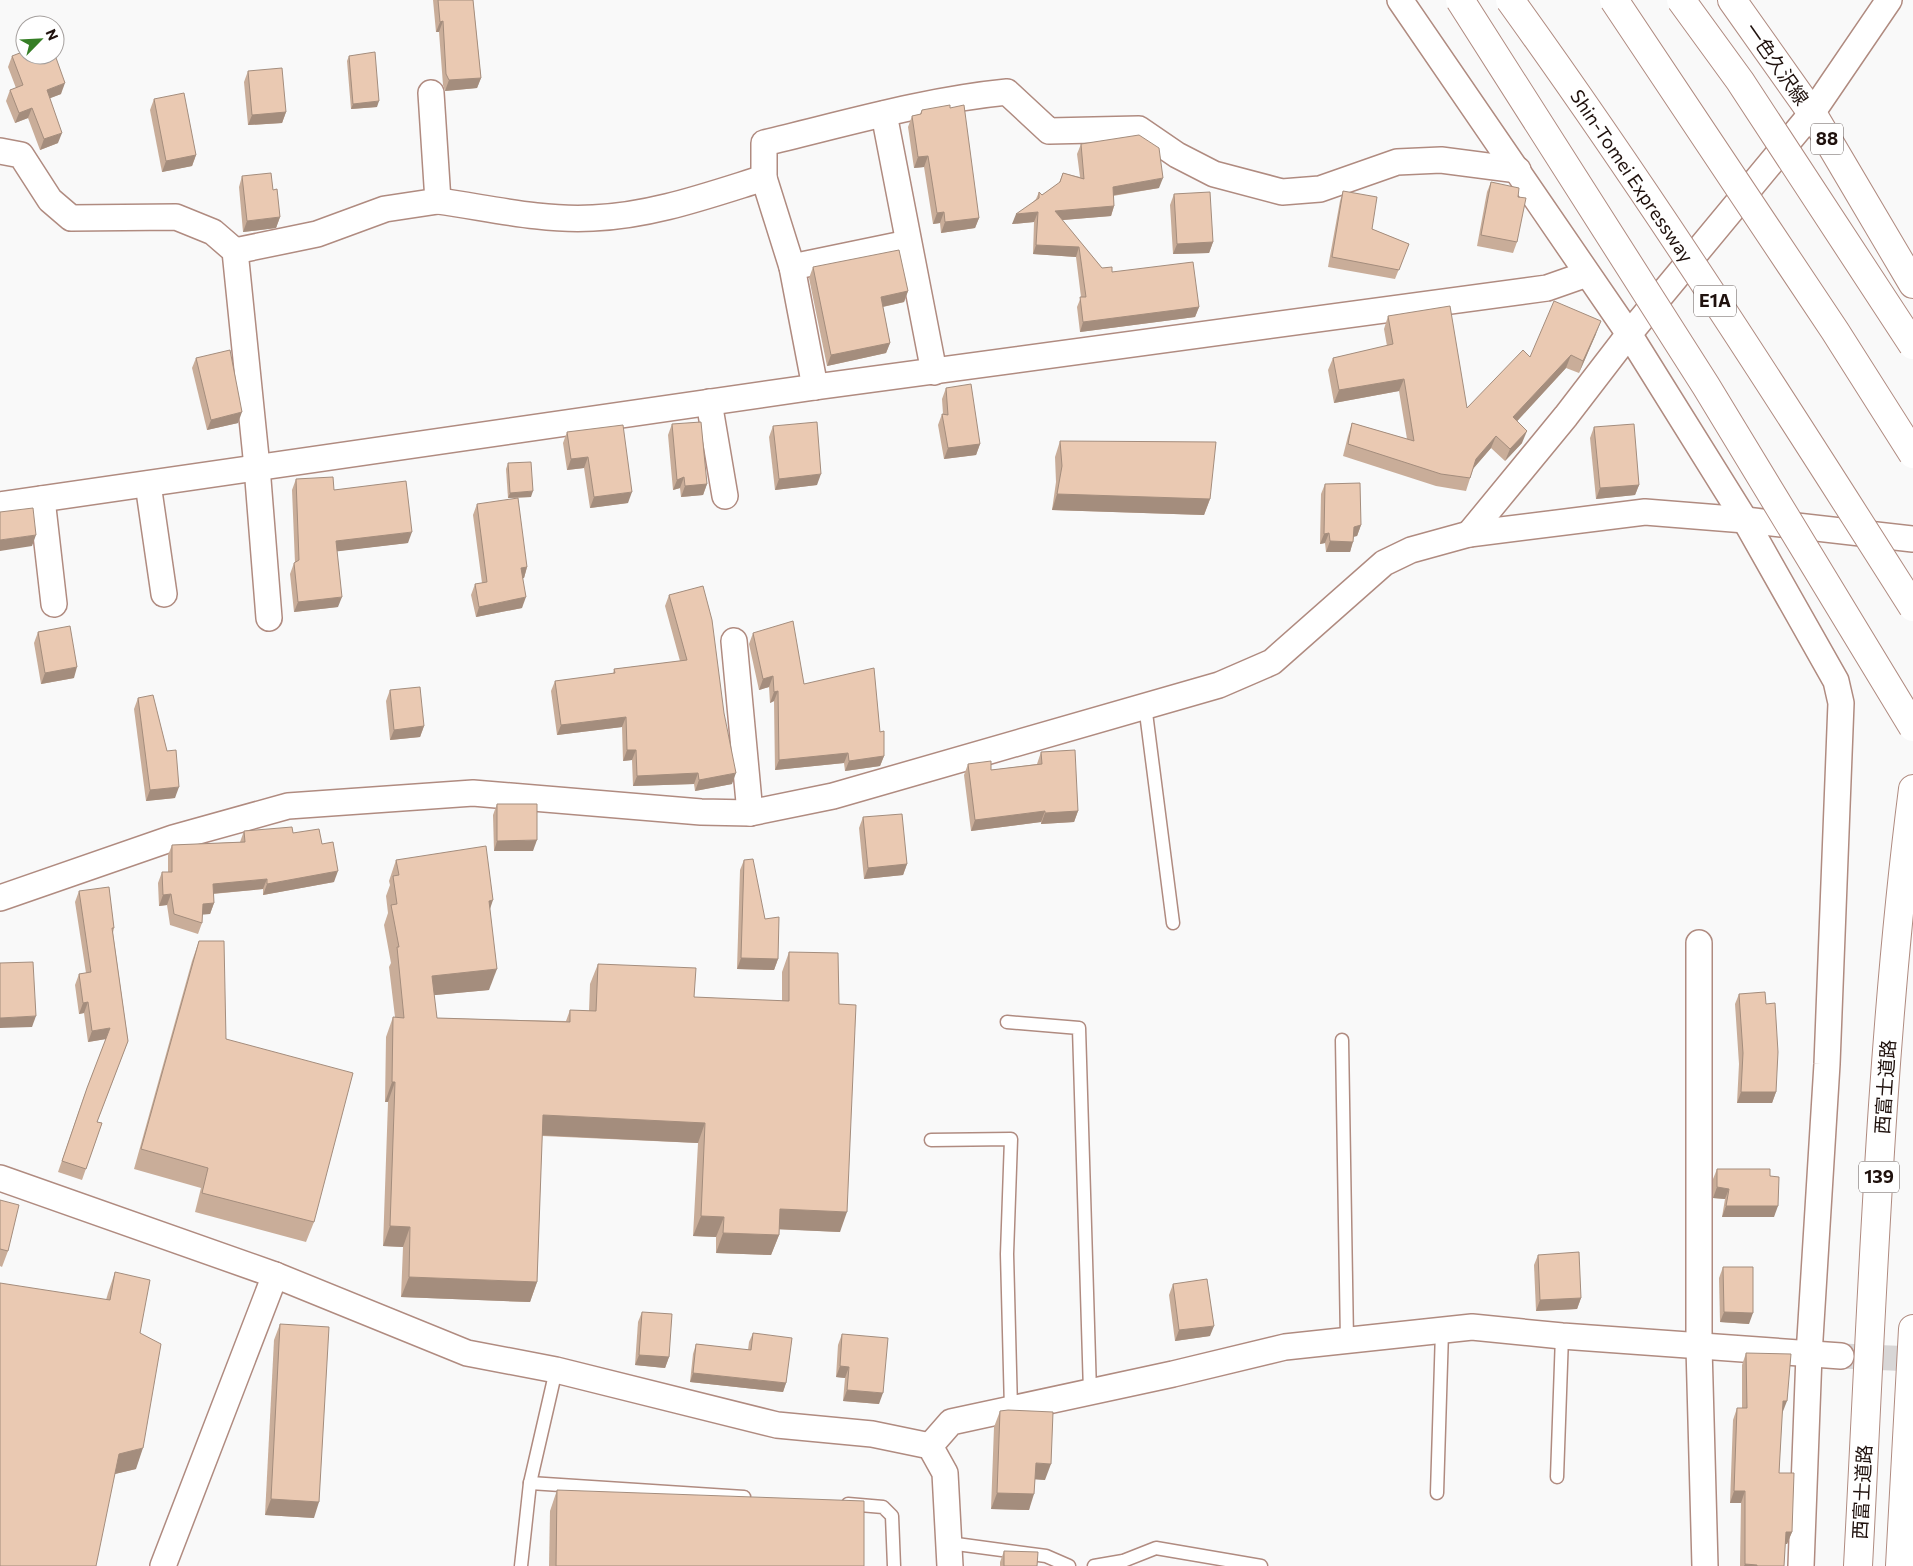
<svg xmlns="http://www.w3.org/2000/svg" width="1913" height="1566" font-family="Commissioner,'Noto Sans JP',sans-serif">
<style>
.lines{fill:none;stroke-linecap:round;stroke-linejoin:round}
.minor-tunnel{stroke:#d8d6d6;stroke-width:25;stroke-dasharray:25 12;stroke-linecap:butt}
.service-casing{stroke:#b08b80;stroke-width:15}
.minor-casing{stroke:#b08b80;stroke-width:28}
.primary-casing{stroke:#b08b80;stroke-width:30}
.motorway-casing{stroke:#b08b80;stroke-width:30}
.service{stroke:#fff;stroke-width:12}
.minor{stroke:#fff;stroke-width:25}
.primary{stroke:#fff;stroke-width:28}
.motorway{stroke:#fff;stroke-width:28}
.motorway-bridge-casing{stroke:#b08b80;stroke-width:30;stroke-linecap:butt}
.motorway-bridge{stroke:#fff;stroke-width:28}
.wall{fill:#c9ad99}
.shaded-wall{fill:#a48d7d}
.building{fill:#eac9b2;stroke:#a48d7d}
.labels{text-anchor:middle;stroke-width:4;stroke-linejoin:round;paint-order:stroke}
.shield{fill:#fff;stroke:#625856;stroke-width:1}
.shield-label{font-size:18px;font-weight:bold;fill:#1f110d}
.street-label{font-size:19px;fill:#1f110d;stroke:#fff}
</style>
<rect width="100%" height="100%" fill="#f9f9f9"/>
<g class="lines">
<polyline class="minor-tunnel" points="1841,1356 1913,1359"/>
<defs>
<g id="service">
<polyline points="1145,705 1173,923"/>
<polyline points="1007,1022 1079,1028 1090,1392"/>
<polyline points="1342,1040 1347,1341"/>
<polyline points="931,1140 1011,1139 1007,1254 1011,1409"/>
<polyline points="1557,1477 1562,1336"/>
<polyline points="530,1483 744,1497"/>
<polyline points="1437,1493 1442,1331"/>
<polyline points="848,1504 883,1507 892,1516 894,1566"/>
<polyline points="949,1543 1046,1556 1069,1566"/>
<polyline points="521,1566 530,1483 556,1370"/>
<polyline points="1094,1566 1123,1561 1156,1548 1261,1566"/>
</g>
<g id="minor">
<polyline points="1400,0 1629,334 1745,520 1836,681 1841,703 1827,1064 1809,1355 1801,1566"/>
<polyline points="884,114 934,372"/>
<polyline points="0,151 21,155 50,200 71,218 176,217 213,232 235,251 257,467 269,618"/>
<path d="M764,178V143C844,124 925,100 1007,92L1049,131L1139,129L1177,155L1214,174L1282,192L1320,189L1397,162L1441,160L1518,170"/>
<path d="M438,201C489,208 542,221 593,218C651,216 709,195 764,178L792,267L815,387"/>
<polyline points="235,251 317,234 385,209 438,201 431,93"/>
<polyline points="792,267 908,243"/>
<polyline points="709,402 725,496"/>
<polyline points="148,484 164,594"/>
<polyline points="42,499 54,604"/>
<polyline points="0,505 815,387 1547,288 1587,274"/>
<polyline points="1469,534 1566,416 1629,334 1812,113 1889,0"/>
<polyline points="734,641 750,813"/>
<polyline points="0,898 173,838 288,806 473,793 701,812 750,813 833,796 1219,685 1272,662 1384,563 1411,550 1469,534 1645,512 1745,520 1913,539"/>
<polyline points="1699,943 1699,1347 1705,1566"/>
<polyline points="0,1178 275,1275 467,1353 556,1370 777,1425 872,1434 930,1446 945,1473 950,1566"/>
<polyline points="930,1446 951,1422 1173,1374 1285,1347 1472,1327 1562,1336 1841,1356"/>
<polyline points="163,1566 275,1275"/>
</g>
<polyline id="primary" points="1732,0 1812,113 1913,284"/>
<g id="motorway">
<path d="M1858,1566C1872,1307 1880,1047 1913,789"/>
<polyline points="1900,1566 1913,1329"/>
</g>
</defs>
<use href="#service" class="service-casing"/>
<use href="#minor" class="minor-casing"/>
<use href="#primary" class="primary-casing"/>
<use href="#motorway" class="motorway-casing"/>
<use href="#service" class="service"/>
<use href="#minor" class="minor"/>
<use href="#primary" class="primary"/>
<use href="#motorway" class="motorway"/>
<defs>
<g id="motorway-bridge">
<polyline points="1460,0 1706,386 1913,727"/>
<path d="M1510,0C1652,197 1783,402 1913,607"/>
<polyline points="1614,0 1835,331 1913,454"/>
<polyline points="1681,0 1740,81 1913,345"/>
</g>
</defs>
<use href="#motorway-bridge" class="motorway-bridge-casing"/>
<use href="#motorway-bridge" class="motorway-bridge"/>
</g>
<g class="wall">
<polygon points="433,0 473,0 481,78 477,88 445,91 443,85 439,32 436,32"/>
<polygon points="12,56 61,94 50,98 58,143 40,150 28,118 15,123 6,101 10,90 16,88 8,67"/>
<polygon points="349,56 377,107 351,109 347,61"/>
<polygon points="248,71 286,112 282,123 248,125 244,82"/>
<polygon points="154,99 196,155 192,166 162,172 150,110"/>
<polygon points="922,110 979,218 975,228 941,233 940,223 933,224 924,167 914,168 908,127 912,116 920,114"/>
<polygon points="1081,144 1159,188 1113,196 1114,206 1111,216 1062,220 1102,268 1199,307 1195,317 1080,332 1077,307 1081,297 1076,257 1033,254 1034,222 1012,224 1036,199 1039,192 1042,195 1059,183 1063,173 1080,177 1077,154"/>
<polygon points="242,176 273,190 280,217 276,228 243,232 239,187"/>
<polygon points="1491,182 1518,197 1517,242 1513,253 1477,246 1487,192"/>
<polygon points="1343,191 1372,229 1409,244 1395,279 1328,267 1340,201"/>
<polygon points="1174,194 1213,242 1209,253 1173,254 1170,205"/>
<polygon points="813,267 908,291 904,302 883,307 890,343 886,353 827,366 809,278"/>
<polygon points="1388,316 1467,408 1530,357 1596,334 1579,373 1566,368 1517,421 1522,443 1505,461 1491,448 1473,469 1466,491 1436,486 1343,456 1348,436 1352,423 1407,439 1399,391 1334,403 1328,370 1333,358 1387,346 1384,329"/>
<polygon points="196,358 238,423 207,430 192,368"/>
<polygon points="946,388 980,444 976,455 944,459 938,425 942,414 943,414 942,399"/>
<polygon points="672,424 707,484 703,495 681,497 680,488 673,490 668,435"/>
<polygon points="773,426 817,485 775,490 769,437"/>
<polygon points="1594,427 1639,485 1635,495 1596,499 1590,438"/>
<polygon points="567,432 628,503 590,508 584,468 567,470 563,443"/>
<polygon points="1060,441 1210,499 1204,515 1052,510 1056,482 1055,457"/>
<polygon points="508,463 531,497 508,498 506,469"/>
<polygon points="296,479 334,490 408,543 337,551 338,607 294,612 290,574 294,563 295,563 292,490"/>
<polygon points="1325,484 1361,525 1357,536 1354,536 1350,552 1326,552 1325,543 1320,544 1321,494"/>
<polygon points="477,504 527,567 524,578 523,578 522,608 476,617 471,595 475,584 482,583 473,515"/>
<polygon points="669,595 732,784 695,791 694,784 633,786 632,760 623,761 622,727 557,735 551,691 555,681 613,674 614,669 680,661 665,606"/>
<polygon points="38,632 74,678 41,684 34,643"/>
<polygon points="753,633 804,684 880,732 884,756 880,766 845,771 844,763 775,770 774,701 770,703 769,687 759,690 749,644"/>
<polygon points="390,690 424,726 420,737 390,740 386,701"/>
<polygon points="138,698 175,798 146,801 134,709"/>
<polygon points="1041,752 1078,811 1074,822 1041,824 1041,822 971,831 964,775 968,764 991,770 1037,764"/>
<polygon points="497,804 533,851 494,851 493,815"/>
<polygon points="863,817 907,864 903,875 864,879 859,828"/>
<polygon points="244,831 293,833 322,844 334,882 263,895 263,889 213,894 214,903 210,914 202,914 202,923 198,934 170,925 167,905 159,906 158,883 162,872 168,872 168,855 172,845 240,842"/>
<polygon points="396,860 490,909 489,990 434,995 437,1018 566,1021 570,1010 589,1011 590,984 598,964 694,997 782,1001 782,972 789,952 840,1232 779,1229 779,1235 771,1255 716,1253 716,1237 693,1236 698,1143 542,1136 537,1282 530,1302 401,1297 403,1247 383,1246 388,1102 385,1102 386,1037 393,1017 395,1017 389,967 391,963 384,925 388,913 386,896 390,885 389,881"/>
<polygon points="744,860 765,919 778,959 774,970 737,969 740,870"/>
<polygon points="79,891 114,928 113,933 128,1041 97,1122 102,1123 82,1180 58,1172 83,1099 106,1039 88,1042 84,1013 79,1014 75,985 79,974 86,973 75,902"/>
<polygon points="199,941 226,1039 314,1222 306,1242 195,1212 201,1188 134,1169 192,961"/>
<polygon points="1739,994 1766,1004 1776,1092 1772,1103 1737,1103 1739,1064 1735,1004"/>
<polygon points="1717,1169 1774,1217 1722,1217 1725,1199 1713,1198 1713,1179"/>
<polygon points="0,1200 8,1251 2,1267 0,1266"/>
<polygon points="1538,1255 1581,1298 1577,1309 1536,1311 1534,1265"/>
<polygon points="1723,1267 1749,1324 1720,1322 1719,1278"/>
<polygon points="115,1272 140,1333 136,1469 114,1474 106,1300 108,1293"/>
<polygon points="1173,1284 1210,1336 1175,1341 1169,1295"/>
<polygon points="642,1312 669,1357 665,1368 635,1365 638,1322"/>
<polygon points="280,1324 314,1518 265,1515 274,1340"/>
<polygon points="753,1333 786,1383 783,1392 690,1382 693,1354 696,1344 748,1350 749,1342"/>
<polygon points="842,1334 879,1404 843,1401 845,1378 836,1377 838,1345"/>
<polygon points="1746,1353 1782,1414 1779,1473 1792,1532 1787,1544 1785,1544 1784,1566 1740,1566 1741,1503 1730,1503 1733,1420 1737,1408 1742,1408 1742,1365"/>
<polygon points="1000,1411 1045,1480 1035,1479 1029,1510 991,1509 994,1427"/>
<polygon points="557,1490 864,1566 549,1566 550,1511"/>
<polygon points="1004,1551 1037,1566 1000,1566 1000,1562"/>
</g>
<g class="shaded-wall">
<polygon points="443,21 439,32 436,32 440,22"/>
<polygon points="481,78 477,88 445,91 449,80"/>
<polygon points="65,83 61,94 43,101 47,90"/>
<polygon points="379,101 377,107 351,109 353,104"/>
<polygon points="32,108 28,118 15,123 19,113"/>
<polygon points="286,112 282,123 248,125 252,115"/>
<polygon points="62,133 58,143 40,150 44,139"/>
<polygon points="196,155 192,166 162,172 166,161"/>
<polygon points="928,156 924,167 914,168 918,157"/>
<polygon points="1163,178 1159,188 1109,196 1113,187"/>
<polygon points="1114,206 1111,216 1051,221 1055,211"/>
<polygon points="944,212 940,223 933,224 937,213"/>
<polygon points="1038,212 1034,222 1012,224 1016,214"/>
<polygon points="280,217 276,228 243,232 247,221"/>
<polygon points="979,218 975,228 941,233 945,222"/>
<polygon points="1213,242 1209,253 1173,254 1177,244"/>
<polygon points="1036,245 1079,247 1076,257 1033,254"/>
<polygon points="908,291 904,302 877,308 881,297"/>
<polygon points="1199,307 1195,317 1080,332 1083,322"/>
<polygon points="1601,321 1596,334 1579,373 1583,361"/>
<polygon points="890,343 886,353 827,366 831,355"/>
<polygon points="1571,355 1566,368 1509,430 1513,417"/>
<polygon points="1404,379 1399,391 1334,403 1339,390"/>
<polygon points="242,412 238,423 207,430 211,420"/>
<polygon points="1527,431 1522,443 1505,461 1510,449"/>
<polygon points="1496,436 1491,448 1471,471 1476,459"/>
<polygon points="980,444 976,455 944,459 948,448"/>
<polygon points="588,457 584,468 567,470 571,459"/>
<polygon points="821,474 817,485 775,490 779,479"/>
<polygon points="684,477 680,488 673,490 677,480"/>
<polygon points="707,484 703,495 681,497 685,486"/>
<polygon points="1639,485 1635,495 1596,499 1600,488"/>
<polygon points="533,491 531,497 508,498 510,493"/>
<polygon points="632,492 628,503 590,508 594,497"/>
<polygon points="1057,494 1210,499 1204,515 1052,510"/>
<polygon points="1361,525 1357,536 1350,538 1354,527"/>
<polygon points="412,532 408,543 332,552 336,541"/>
<polygon points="1329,533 1325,543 1320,544 1324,534"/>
<polygon points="36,535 32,546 0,551 0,540"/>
<polygon points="1330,541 1353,542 1350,552 1326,552"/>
<polygon points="527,567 524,578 517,579 521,568"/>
<polygon points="342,597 338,607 294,612 298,602"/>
<polygon points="526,597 522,608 476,617 479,607"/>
<polygon points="77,667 74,678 41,684 45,673"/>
<polygon points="773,676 769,687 759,690 763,679"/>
<polygon points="778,691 774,701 770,703 774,692"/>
<polygon points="626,717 622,727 557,735 561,725"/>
<polygon points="424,726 420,737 390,740 394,730"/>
<polygon points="627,750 636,750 632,760 623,761"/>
<polygon points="848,753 844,763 775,770 779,760"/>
<polygon points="884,756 880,766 845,771 849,761"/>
<polygon points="698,773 694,784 633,786 637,776"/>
<polygon points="736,773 732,784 695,791 699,780"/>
<polygon points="179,787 175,798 146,801 150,790"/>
<polygon points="1045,811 1041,822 971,831 975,820"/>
<polygon points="1078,811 1074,822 1041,824 1045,813"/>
<polygon points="537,840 533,851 494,851 497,841"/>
<polygon points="907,864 903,875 864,879 868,868"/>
<polygon points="338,871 334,882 263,895 267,884"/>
<polygon points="267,879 263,889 209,894 213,884"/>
<polygon points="171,894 167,905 159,906 163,895"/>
<polygon points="493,900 486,921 489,901"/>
<polygon points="214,903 210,914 199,915 203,904"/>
<polygon points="741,958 778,959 774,970 737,969"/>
<polygon points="497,969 489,990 425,996 432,976"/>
<polygon points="88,1002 84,1013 79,1014 83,1003"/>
<polygon points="36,1016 32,1027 0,1028 0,1018"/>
<polygon points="110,1028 106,1039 88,1042 92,1031"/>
<polygon points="392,1082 395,1082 388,1102 385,1102"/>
<polygon points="1741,1092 1776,1092 1772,1103 1737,1103"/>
<polygon points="543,1115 705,1123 698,1143 536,1135"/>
<polygon points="1717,1187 1729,1189 1725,1199 1713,1198"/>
<polygon points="1726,1206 1778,1206 1774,1217 1722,1217"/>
<polygon points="780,1209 847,1212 840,1232 772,1229"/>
<polygon points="701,1216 724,1217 716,1237 693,1236"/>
<polygon points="390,1226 410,1227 403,1247 383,1246"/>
<polygon points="723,1233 779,1235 771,1255 716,1253"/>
<polygon points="409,1277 537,1282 530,1302 401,1297"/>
<polygon points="1581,1298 1577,1309 1536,1311 1540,1300"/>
<polygon points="1724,1312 1753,1313 1749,1324 1720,1322"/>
<polygon points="1214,1326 1210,1336 1175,1341 1179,1330"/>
<polygon points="639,1355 669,1357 665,1368 635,1365"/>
<polygon points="840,1366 849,1367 845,1378 836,1377"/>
<polygon points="693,1373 786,1383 783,1392 690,1382"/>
<polygon points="847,1390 883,1393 879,1404 843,1401"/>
<polygon points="1783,1401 1787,1401 1782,1414"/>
<polygon points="143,1448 136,1469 111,1475 119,1454"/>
<polygon points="1036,1463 1051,1464 1045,1480 1030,1479"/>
<polygon points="1734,1491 1745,1491 1741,1503 1730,1503"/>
<polygon points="997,1493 1034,1494 1029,1510 991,1509"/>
<polygon points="271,1499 319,1502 314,1518 265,1515"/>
<polygon points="1786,1532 1792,1532 1787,1544 1781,1544"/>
<polygon points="1745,1564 1757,1565 1757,1566 1744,1566"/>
</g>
<g class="building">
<polygon points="438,0 473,0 481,78 449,80 446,74 443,21 440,22"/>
<polygon points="25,51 25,55 55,55 65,83 47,90 62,133 44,139 32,108 19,113 10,90 23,85 12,56"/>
<polygon points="375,52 379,101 353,104 349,56"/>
<polygon points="282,68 286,112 252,115 248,71"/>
<polygon points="184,93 196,155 166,161 154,99"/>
<polygon points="950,105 950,108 964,105 979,218 945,222 944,212 937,213 928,156 918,157 912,116 921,114 922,110"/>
<polygon points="1139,135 1159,148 1163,178 1113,187 1114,206 1055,211 1102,268 1112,267 1112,272 1193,262 1199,307 1083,322 1080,297 1086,297 1079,247 1036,245 1038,212 1016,214 1039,198 1039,192 1042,195 1060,182 1063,173 1084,179 1081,144"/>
<polygon points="271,173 273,190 277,189 280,217 247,221 242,176"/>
<polygon points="1491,182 1519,188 1518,197 1526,198 1517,242 1481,235"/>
<polygon points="1343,191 1377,197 1372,229 1409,244 1399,270 1332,257"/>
<polygon points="1210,192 1213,242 1177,244 1174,194"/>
<polygon points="899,250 908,291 881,297 890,343 831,355 813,267"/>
<polygon points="1554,301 1601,321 1583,361 1571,355 1513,417 1527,431 1510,449 1496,436 1476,459 1470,478 1441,474 1348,444 1352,423 1414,441 1404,379 1339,390 1333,358 1393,344 1388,316 1450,306 1467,408 1523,350 1530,357"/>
<polygon points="230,350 242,412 211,420 196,358"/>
<polygon points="971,384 980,444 948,448 942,414 948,415 946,388"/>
<polygon points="701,422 707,484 685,486 684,477 677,480 672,424"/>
<polygon points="817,422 821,474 779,479 773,426"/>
<polygon points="1634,424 1639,485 1600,488 1594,427"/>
<polygon points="623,425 632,492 594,497 588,457 571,459 567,432"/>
<polygon points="1060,441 1216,442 1210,499 1057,494 1062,466"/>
<polygon points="531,462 533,491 510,493 508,463"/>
<polygon points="333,477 334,490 406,481 412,532 336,541 342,597 298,602 294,563 299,560 296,479"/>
<polygon points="1360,483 1361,525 1354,527 1353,542 1330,541 1329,533 1324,534 1325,484"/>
<polygon points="518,498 527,567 521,568 526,597 479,607 475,584 487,582 477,504"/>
<polygon points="33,508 36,535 0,540 0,512"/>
<polygon points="703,586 712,620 724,713 736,773 699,780 698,773 637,776 636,750 627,750 626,717 561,725 555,681 615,673 614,669 687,660 669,595"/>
<polygon points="793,621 804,684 874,668 880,732 884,731 884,756 849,761 848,753 779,760 778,691 774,692 773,676 763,679 753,633"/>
<polygon points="70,626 77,667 45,673 38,632"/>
<polygon points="420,687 424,726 394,730 390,690"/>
<polygon points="153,695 167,751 176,750 179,787 150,790 138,698"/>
<polygon points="1075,750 1078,811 1045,813 1045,811 975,820 968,764 991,761 991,770 1042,764 1041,752"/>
<polygon points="497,804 537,804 537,840 497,841"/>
<polygon points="902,814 907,864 868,868 863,817"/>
<polygon points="292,827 293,833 319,829 322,844 333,842 338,871 267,884 267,879 213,884 214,903 203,904 202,923 174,914 171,894 163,895 162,872 172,872 172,845 245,842 244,831"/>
<polygon points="486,846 493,900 489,901 497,969 432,976 437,1018 570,1022 570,1010 596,1011 598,964 696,968 694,997 789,1001 789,952 838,953 839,1004 856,1005 847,1212 780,1209 779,1235 723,1233 724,1217 701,1216 705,1123 543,1115 537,1282 409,1277 410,1227 390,1226 395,1082 392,1082 393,1017 404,1018 397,947 399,947 391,905 397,904 393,876 399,875 396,860"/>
<polygon points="753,859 765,919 779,917 778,959 741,958 744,860"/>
<polygon points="109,887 114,928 112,928 128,1041 97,1122 102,1123 86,1169 62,1161 87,1088 110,1028 92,1031 88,1002 83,1003 79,974 91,972 79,891"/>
<polygon points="199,941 224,941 226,1039 353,1073 314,1222 202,1193 208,1168 141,1149"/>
<polygon points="33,962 36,1016 0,1018 0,963"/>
<polygon points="1765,992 1766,1004 1775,1003 1778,1052 1776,1092 1741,1092 1743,1053 1739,994"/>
<polygon points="1717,1169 1770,1169 1770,1176 1779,1177 1778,1206 1726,1206 1729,1189 1717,1187"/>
<polygon points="0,1200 19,1205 8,1251 0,1249"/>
<polygon points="1579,1252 1581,1298 1540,1300 1538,1255"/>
<polygon points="1723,1267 1753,1267 1753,1313 1724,1312"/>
<polygon points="115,1272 150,1280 140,1333 161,1344 143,1448 119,1454 96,1566 0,1566 0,1283 110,1300"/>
<polygon points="1207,1279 1214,1326 1179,1330 1173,1284"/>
<polygon points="642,1312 672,1314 669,1357 639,1355"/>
<polygon points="280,1324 329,1327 319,1502 271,1499"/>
<polygon points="753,1333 792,1338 786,1383 693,1373 696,1344 751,1350"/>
<polygon points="842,1334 888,1338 883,1393 847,1390 849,1367 840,1366"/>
<polygon points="1746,1353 1791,1354 1787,1401 1783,1401 1779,1473 1794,1473 1792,1532 1786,1532 1784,1566 1757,1566 1757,1565 1745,1564 1745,1491 1734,1491 1737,1408 1747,1408"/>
<polygon points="1008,1410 1053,1412 1051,1464 1036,1463 1034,1494 997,1493 1000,1411"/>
<polygon points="557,1490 864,1501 864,1566 556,1566"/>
<polygon points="1004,1551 1038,1552 1037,1566 1004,1566"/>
</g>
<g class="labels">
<g class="shield">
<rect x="1811" y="123.5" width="32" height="31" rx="4"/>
<rect x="1694" y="285.5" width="42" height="31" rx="4"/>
<rect x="1859" y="1161.5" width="40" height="31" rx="4"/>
</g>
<g class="shield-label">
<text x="1827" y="145">88</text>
<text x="1715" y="307">E1A</text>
<text x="1879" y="1183">139</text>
</g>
<g class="street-label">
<text transform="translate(1777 64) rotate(55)" y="7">一色久沢線</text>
<text transform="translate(1632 176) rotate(56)" y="7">Shin-Tomei Expressway</text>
<text transform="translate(1885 1087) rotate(-86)" y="7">西富士道路</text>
<text transform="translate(1862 1492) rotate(-87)" y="7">西富士道路</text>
</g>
</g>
<g transform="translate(40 40) rotate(66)"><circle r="24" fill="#ffffff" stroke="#a5a09e"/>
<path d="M0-4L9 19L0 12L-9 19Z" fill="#357e25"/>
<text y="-8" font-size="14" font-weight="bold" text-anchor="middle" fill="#1f110d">N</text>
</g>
</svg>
